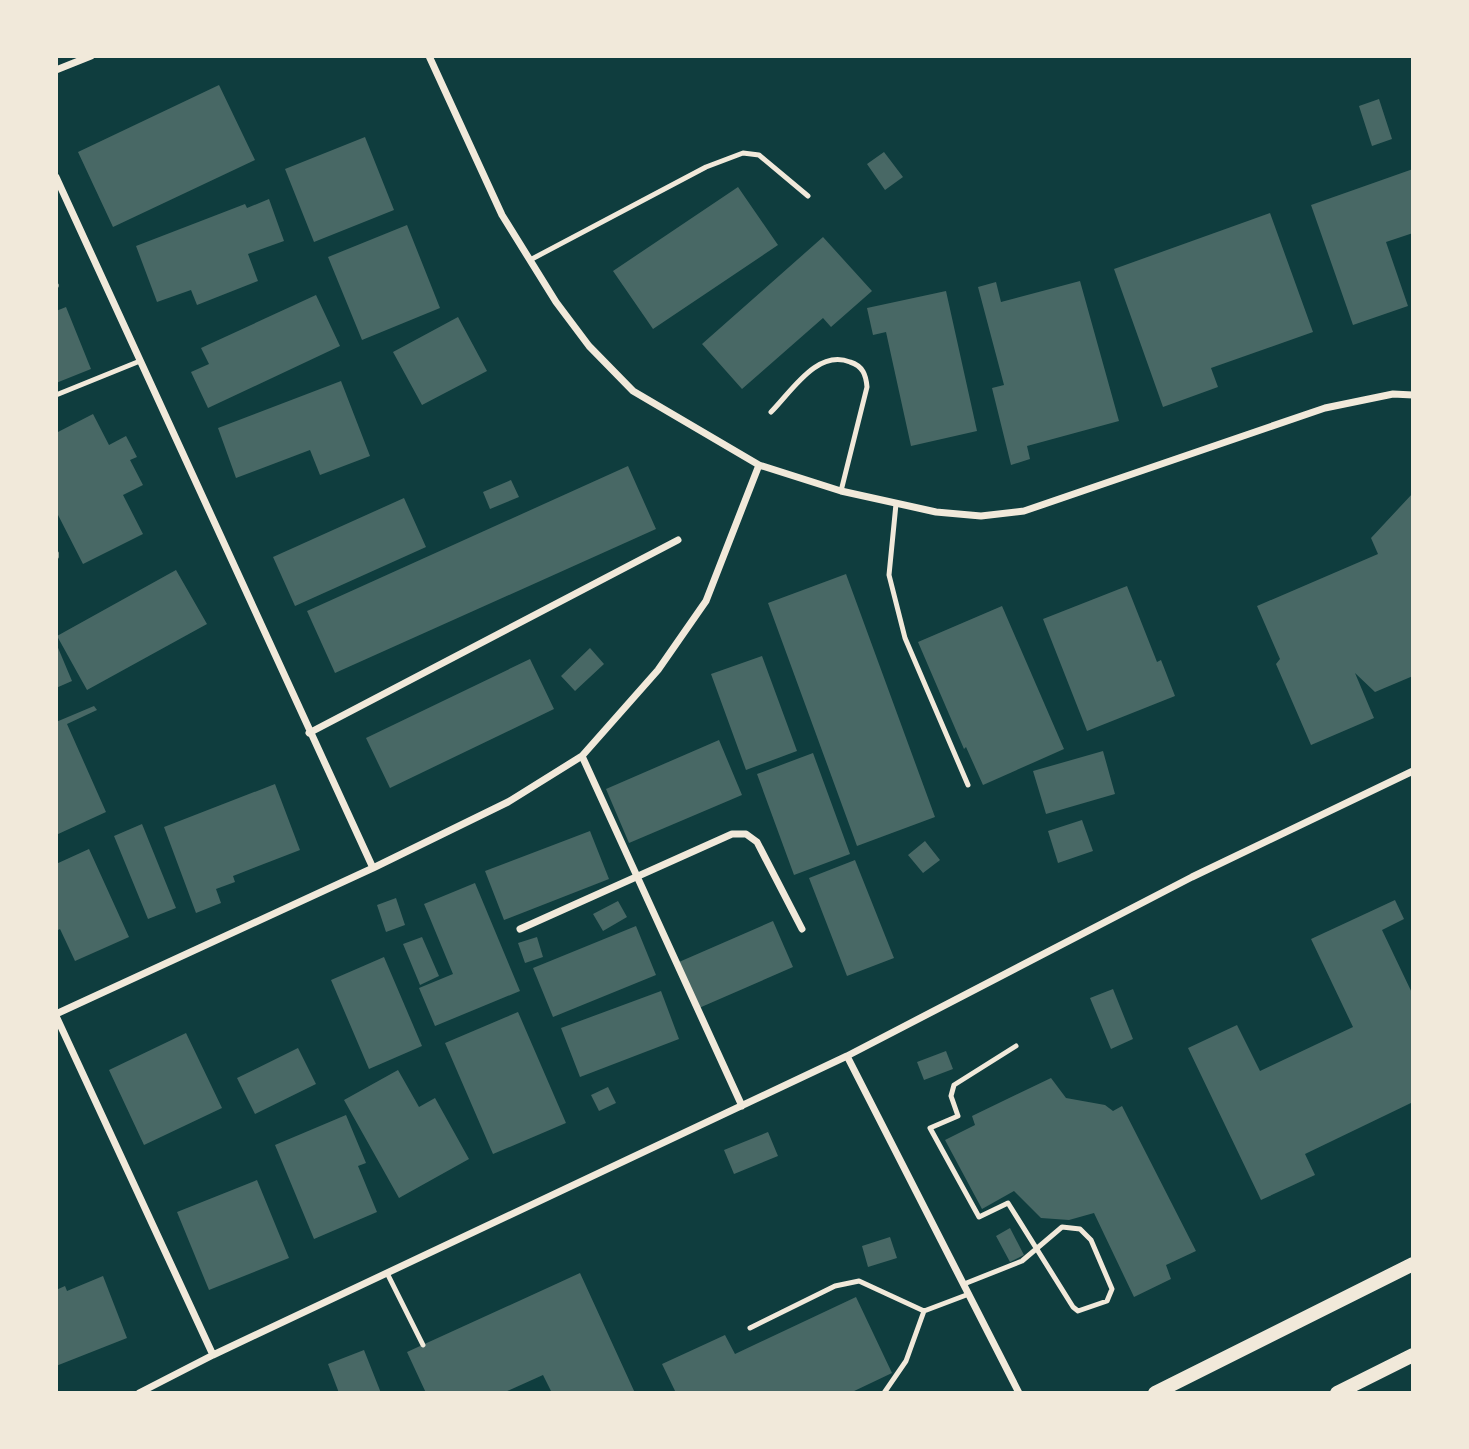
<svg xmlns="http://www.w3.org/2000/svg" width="1469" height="1449" viewBox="0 0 1469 1449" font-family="Lato,sans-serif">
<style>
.building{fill:#486865}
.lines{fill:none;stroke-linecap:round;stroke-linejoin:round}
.service{stroke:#f1e9da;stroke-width:5}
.minor{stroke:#f1e9da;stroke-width:7}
.secondary{stroke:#f1e9da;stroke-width:14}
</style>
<rect width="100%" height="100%" fill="#0f3d3e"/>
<!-- building -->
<path class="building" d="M219,85L255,160L113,227L78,152Z
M1379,99L1392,139L1372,146L1359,106Z
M365,137L394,210L314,242L285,169Z
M884,152L903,177L885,190L867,164Z
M1413,169V233L1386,242L1408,306L1353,325L1311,205Z
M738,187L778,245L653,329L613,271Z
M269,199L284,241L248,254L258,281L197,305L191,290L157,302L136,246L245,204L247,208Z
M1270,213L1313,332L1211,368L1218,387L1163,407L1114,269Z
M407,225L440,308L362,340L328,257Z
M823,237L872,291L831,327L823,318L742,389L702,344Z
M1080,281L1119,421L1027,446L1030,459L1011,465L992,388L1004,385L978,287L996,282L1001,302Z
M946,291L977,431L911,446L886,332L873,335L867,308Z
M316,295L340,346L208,408L191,372L209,364L201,348Z
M66,307L91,369L56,383V311Z
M458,317L487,371L422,405L393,352Z
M341,381L370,456L320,475L310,450L236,478L218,428Z
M93,414L109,445L126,436L137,457L130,460L143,485L123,495L143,534L83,564L56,511V433Z
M628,466L656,529L335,673L307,611Z
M511,480L519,497L490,509L483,492Z
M1413,493V676L1375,692L1355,673L1374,718L1311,745L1276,664L1280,659L1257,606L1378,554L1371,538Z
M404,498L426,547L295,606L273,557Z
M176,570L207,624L87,690L57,636Z
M846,574L935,817L857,846L768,603Z
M1127,586L1157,662L1161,660L1175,696L1087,731L1043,619Z
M1002,606L1064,749L983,785L966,747L964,749L918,642Z
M56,643L72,681L56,688Z
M590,648L604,664L575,691L561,676Z
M762,656L797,751L746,770L711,674Z
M530,659L554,709L390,788L366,738Z
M94,706L97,710L67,724L106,812L56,835V722Z
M719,740L742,795L629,843L606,789Z
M1103,751L1115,794L1046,814L1033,771Z
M813,753L850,854L794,875L757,774Z
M275,784L300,850L233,876L235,882L216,889L221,903L196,913L164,827Z
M1082,820L1093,851L1058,863L1048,831Z
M142,824L176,908L148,919L114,836Z
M590,831L609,879L504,920L485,871Z
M925,841L940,860L923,873L908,855Z
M89,849L129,937L75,961L60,929L56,931V864Z
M855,860L894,958L847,976L809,878Z
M475,883L520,991L435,1026L419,988L453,974L424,904Z
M396,898L405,925L386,932L377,905Z
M1395,900L1404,919L1382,930L1413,995V1102L1305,1154L1315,1175L1261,1200L1188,1048L1237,1025L1260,1071L1353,1027L1311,939Z
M618,901L627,917L603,931L593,914Z
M773,921L793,967L699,1008L679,962Z
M636,926L656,975L553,1017L533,968Z
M422,937L439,976L420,985L403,944Z
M537,937L543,957L525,963L518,943Z
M384,957L422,1046L369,1069L331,980Z
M1113,989L1133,1039L1111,1049L1090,998Z
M661,991L679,1039L580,1077L561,1028Z
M518,1012L566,1123L493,1154L445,1043Z
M186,1033L222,1108L144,1145L109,1070Z
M298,1048L316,1084L255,1114L237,1078Z
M946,1051L953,1069L924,1080L917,1062Z
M398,1070L419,1107L435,1098L469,1159L399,1198L344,1100Z
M1051,1078L1066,1098L1105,1105L1113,1111L1122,1106L1196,1251L1166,1265L1171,1279L1134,1297L1094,1213L1069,1220L1041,1218L1014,1191L982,1209L945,1140L975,1125L972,1116Z
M608,1087L616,1103L599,1111L591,1095Z
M346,1115L366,1163L358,1166L377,1212L314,1239L275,1145Z
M768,1132L778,1156L734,1174L724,1150Z
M257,1180L289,1258L209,1290L177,1212Z
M1010,1228L1024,1255L1010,1262L996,1236Z
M890,1237L897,1258L868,1267L862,1246Z
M580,1273L635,1393H552L543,1375L503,1393H426L407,1352Z
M103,1276L127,1338L56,1366V1290L65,1286L67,1291Z
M856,1297L892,1373L850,1393H676L662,1364L725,1335L735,1354Z
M364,1350L381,1393H339L328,1364Z"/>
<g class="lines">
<!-- service -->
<path class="service" d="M530,260L706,167L743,153L759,155L808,196
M56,286V285
M56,395L140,361
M771,412C792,391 817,349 850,362C863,366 866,375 867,387L841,491
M896,504L889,575L905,638L968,785
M56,553V557
M387,1273L423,1345
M964,1284L1022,1261L1062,1227L1080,1229L1091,1240L1112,1289L1107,1301L1078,1311L1073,1307L1008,1203L979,1217L930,1128L958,1116L951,1096L954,1085L1016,1046
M750,1328L835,1286L859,1281L924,1311
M884,1393L906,1361L924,1311L969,1294"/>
<!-- minor -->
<path class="minor" d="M429,56L502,215L556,302L589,346L633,391L759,465L841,491L936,512L981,516L1024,511L1325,408L1393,394L1413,395
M56,70L91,56
M56,177L373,868
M309,733L678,540
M582,756L742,1106
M520,929L732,834H746L757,842L802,929
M56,1014L373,868L508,802L582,756L658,670L706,601L759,465
M56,1016L213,1355
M847,1056L1019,1393
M139,1393L213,1355L847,1056L1192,877L1413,771"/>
<!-- secondary -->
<path class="secondary" d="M1155,1393L1413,1264
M1337,1393L1413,1355"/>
</g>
<!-- border -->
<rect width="1469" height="1449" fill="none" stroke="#f1e9da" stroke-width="116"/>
</svg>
